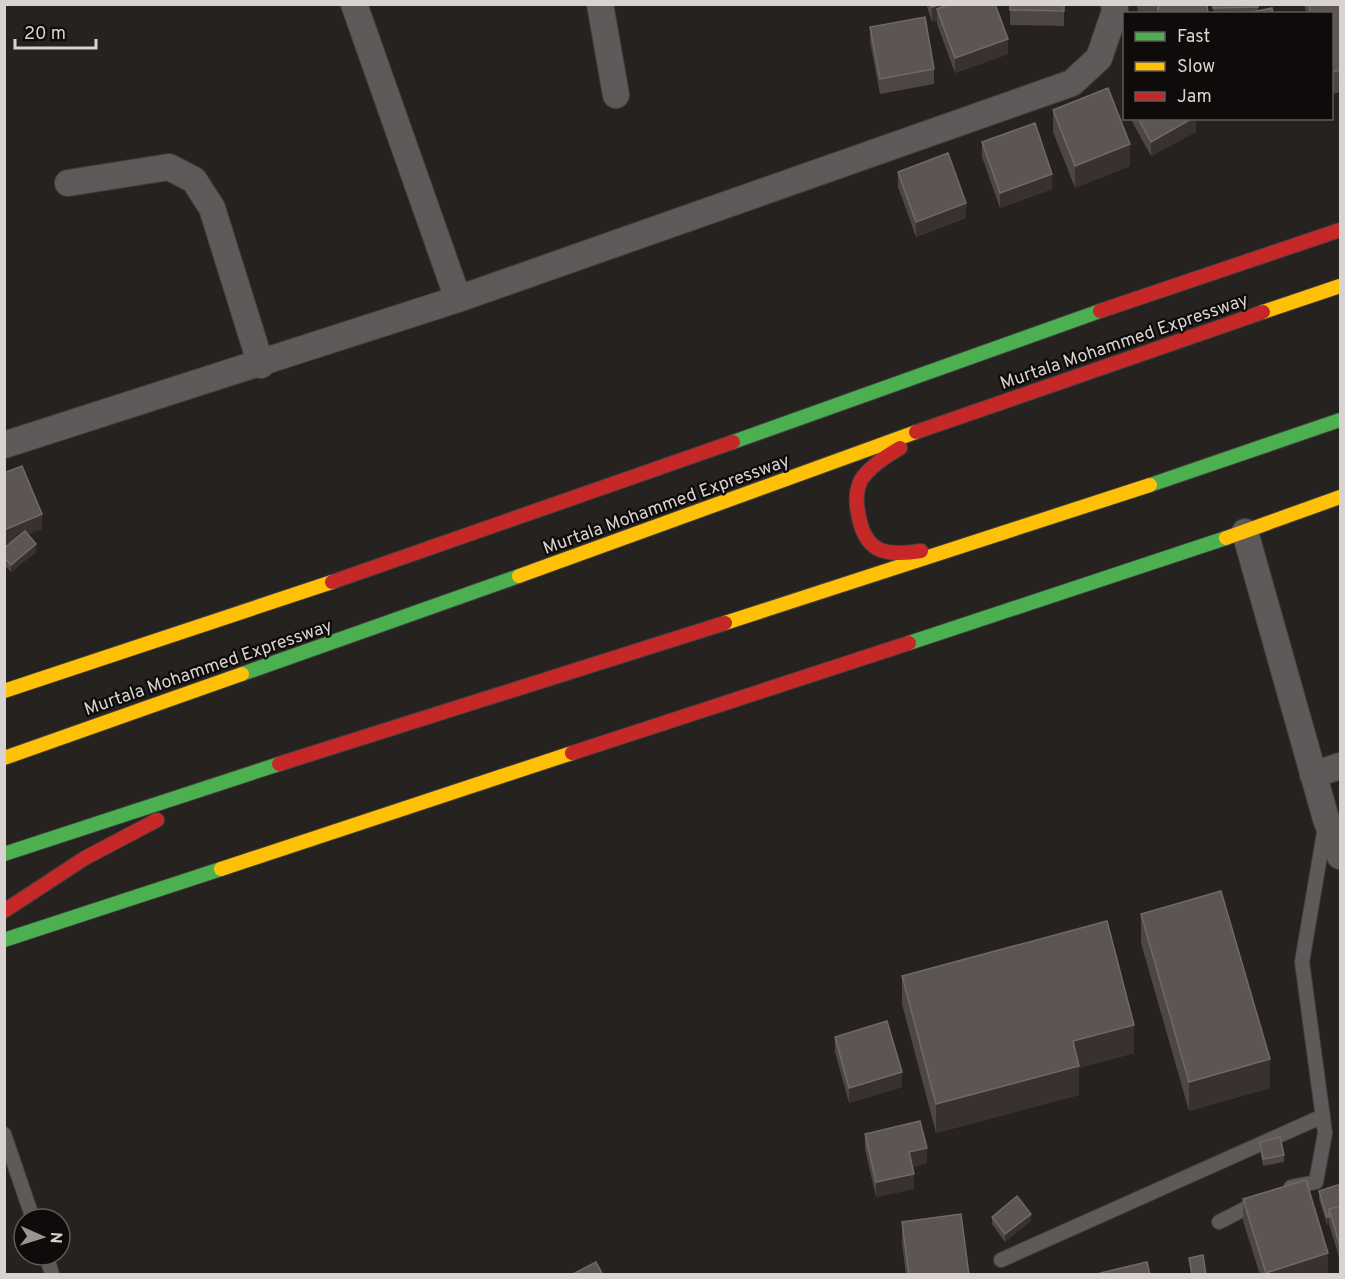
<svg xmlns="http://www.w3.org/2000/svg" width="1345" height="1279" viewBox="0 0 1345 1279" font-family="Overpass,sans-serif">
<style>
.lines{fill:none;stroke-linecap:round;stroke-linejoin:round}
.lane-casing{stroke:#42403e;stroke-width:16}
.street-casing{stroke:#42403e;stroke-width:28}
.fast-casing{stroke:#42403e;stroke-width:16}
.slow-casing{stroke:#42403e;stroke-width:16}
.jam-casing{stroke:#42403e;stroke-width:16}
.lane{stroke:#5d5a59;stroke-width:14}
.street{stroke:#5d5a59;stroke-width:26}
.fast{stroke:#4caf50;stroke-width:14}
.slow{stroke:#ffc107;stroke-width:14}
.jam{stroke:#c62828;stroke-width:14}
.wall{fill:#4e4642}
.shaded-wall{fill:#38312e}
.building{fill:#5d5551;stroke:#706965;stroke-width:1.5}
.labels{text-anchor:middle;stroke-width:4.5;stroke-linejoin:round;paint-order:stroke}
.street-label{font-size:18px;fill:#d8d3d1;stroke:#0e0b0a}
</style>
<rect width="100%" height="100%" fill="#252220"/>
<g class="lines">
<defs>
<path id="lane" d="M4,1134L33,1219
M1291,1187L1316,1182L1325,1133L1302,962L1325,827
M1219,1222L1260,1201
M46,1255L52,1274
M1001,1260L1323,1116"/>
<path id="street" d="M354,4L458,299
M600,4L616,95
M68,183L169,167L194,180L212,208L261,365
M4,445L458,299L1072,83L1099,58L1115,11L1114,4
M1245,532L1326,819L1340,856
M1313,775L1340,766"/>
<path id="fast" d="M733,442L1100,311
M1150,485L1340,420
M909,643L1226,538
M242,674L519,576
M4,854L279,764
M4,940L221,869"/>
<path id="slow" d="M1263,312L1340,286
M1226,538L1340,497
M519,576L916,432
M725,623L1150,485
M4,691L332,582
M4,758L242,674
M221,869L572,753"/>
<path id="jam" d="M1100,311L1340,230
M916,432L1263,312
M900,448C886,456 870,466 861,480C856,490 856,502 858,512C864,552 884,557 921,551
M332,582L733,442
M572,753L909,643
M279,764L725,623
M4,911L85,858L157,820"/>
</defs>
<!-- lane casing -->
<use href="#lane" class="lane-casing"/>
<!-- street casing -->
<use href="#street" class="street-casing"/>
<!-- fast casing -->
<use href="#fast" class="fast-casing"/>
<!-- slow casing -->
<use href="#slow" class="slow-casing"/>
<!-- jam casing -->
<use href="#jam" class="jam-casing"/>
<!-- lane -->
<use href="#lane" class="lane"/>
<!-- street -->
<use href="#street" class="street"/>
<!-- fast -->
<use href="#fast" class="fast"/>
<!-- slow -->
<use href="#slow" class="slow"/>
<!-- jam -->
<use href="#jam" class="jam"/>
</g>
<!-- wall -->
<path class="wall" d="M926,4H995L1008,54L955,73L937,24V20L932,22Z
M1010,4H1064V26L1010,25Z
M1137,4H1207L1208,14H1138Z
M1213,4H1258V11L1273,14H1213Z
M1304,4H1341V92L1332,94V14H1306Z
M870,27L934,69V84L880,94L870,42Z
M1053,110L1130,166L1075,188L1053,132Z
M1130,118H1196V132L1151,156Z
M982,142L1052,189L1000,208L982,157Z
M898,172L966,218L916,237L898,187Z
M42,529L28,535L36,552L11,572L4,565V548L13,541Z
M1141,914L1270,1088L1189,1111L1141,943Z
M902,976L1134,1053L1079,1068V1095L936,1133L902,1004Z
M835,1037L902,1087L849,1103L835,1052Z
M865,1134L927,1163L912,1167L914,1189L876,1197L865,1149Z
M1260,1142L1284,1155V1162L1263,1166L1260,1149Z
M1341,1184V1264L1329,1224L1327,1225L1319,1199V1191Z
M1243,1199L1328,1275H1260L1243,1221Z
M992,1217L1031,1221L1005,1242L992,1224Z
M902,1222L969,1275H906L902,1244Z"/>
<!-- shaded-wall -->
<path class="shaded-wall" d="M941,4H975L937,9V20L932,22V7Z
M1008,39V54L955,73V58Z
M1193,118H1196V132L1151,156V142Z
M1130,144V166L1075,188V166Z
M1052,174V189L1000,208V193Z
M966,203V218L916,237V222Z
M42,514V529L4,545V530Z
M36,544V552L11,572V565Z
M1134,1025V1053L1079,1068V1095L936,1133V1104L1073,1041Z
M1270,1059V1088L1189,1111V1082Z
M902,1072V1087L849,1103V1088Z
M927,1148V1163L909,1167V1152Z
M914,1174V1189L876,1197V1182Z
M1031,1214V1221L1005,1242V1234Z
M1327,1217H1329V1224L1327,1225Z
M1328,1253V1275H1266V1273Z"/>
<!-- building -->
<path class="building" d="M931,4H941L932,7Z
M950,4H995L1008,39L955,58L937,9Z
M1010,4H1064V11L1010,10Z
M1158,4H1207L1208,14H1158Z
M1213,4H1258V7L1213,8Z
M1309,4H1341V70L1332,72V14H1310Z
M1272,8L1273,14H1242Z
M925,17L934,69L880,79L870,27Z
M1108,88L1130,144L1075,166L1053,110Z
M1138,118H1193L1151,142Z
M1035,123L1052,174L1000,193L982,142Z
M948,153L966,203L916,222L898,172Z
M22,466L42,514L4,530V473Z
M25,531L36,544L11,565L4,557V548Z
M1221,891L1270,1059L1189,1082L1141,914Z
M1107,921L1134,1025L1073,1041L1079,1066L936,1104L902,976Z
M887,1021L902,1072L849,1088L835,1037Z
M920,1121L927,1148L909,1152L914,1174L876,1182L865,1134Z
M1280,1137L1284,1155L1263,1159L1260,1142Z
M1306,1180L1328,1253L1266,1273L1243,1199Z
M1341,1184V1206L1329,1209V1217H1327L1319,1191Z
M1017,1196L1031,1214L1005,1234L992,1217Z
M1341,1206V1249L1329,1209Z
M961,1214L969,1275H909L902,1222Z
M1203,1255L1206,1275H1192L1189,1258Z
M596,1262L603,1275H571Z
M1147,1262L1150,1275H1092Z"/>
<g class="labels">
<!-- street labels -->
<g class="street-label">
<text transform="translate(1124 341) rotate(-19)" y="6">Murtala Mohammed Expressway</text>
<text transform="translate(666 504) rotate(-20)" y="6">Murtala Mohammed Expressway</text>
<text transform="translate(208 667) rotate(-19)" y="6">Murtala Mohammed Expressway</text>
</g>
</g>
<!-- border -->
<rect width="1345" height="1279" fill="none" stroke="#d8d3d1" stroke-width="12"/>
<!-- legend -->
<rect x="1123" y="12" width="210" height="108" fill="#0e0b0a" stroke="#5f5b5a" stroke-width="1.5"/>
<rect x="1135" y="32" width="30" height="9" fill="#4caf50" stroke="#5f5b5a" stroke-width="1.5"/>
<text x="1177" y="42" font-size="18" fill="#d8d3d1">Fast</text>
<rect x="1135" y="62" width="30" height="9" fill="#ffc107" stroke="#5f5b5a" stroke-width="1.5"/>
<text x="1177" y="72" font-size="18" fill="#d8d3d1">Slow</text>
<rect x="1135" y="92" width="30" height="9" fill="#c62828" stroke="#5f5b5a" stroke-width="1.5"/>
<text x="1177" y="102" font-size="18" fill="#d8d3d1">Jam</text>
<!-- north arrow -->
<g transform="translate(42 1237) rotate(93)"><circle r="28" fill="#0e0b0a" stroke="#5f5b5a" stroke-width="1.5"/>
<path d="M0-4.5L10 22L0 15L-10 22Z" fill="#999593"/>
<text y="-9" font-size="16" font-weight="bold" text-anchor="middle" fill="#d8d3d1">N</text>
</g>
<!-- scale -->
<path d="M15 39v9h81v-9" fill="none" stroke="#d8d3d1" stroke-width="3"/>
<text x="24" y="39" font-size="18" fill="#d8d3d1" stroke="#0e0b0a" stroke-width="4.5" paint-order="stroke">20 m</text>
</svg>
